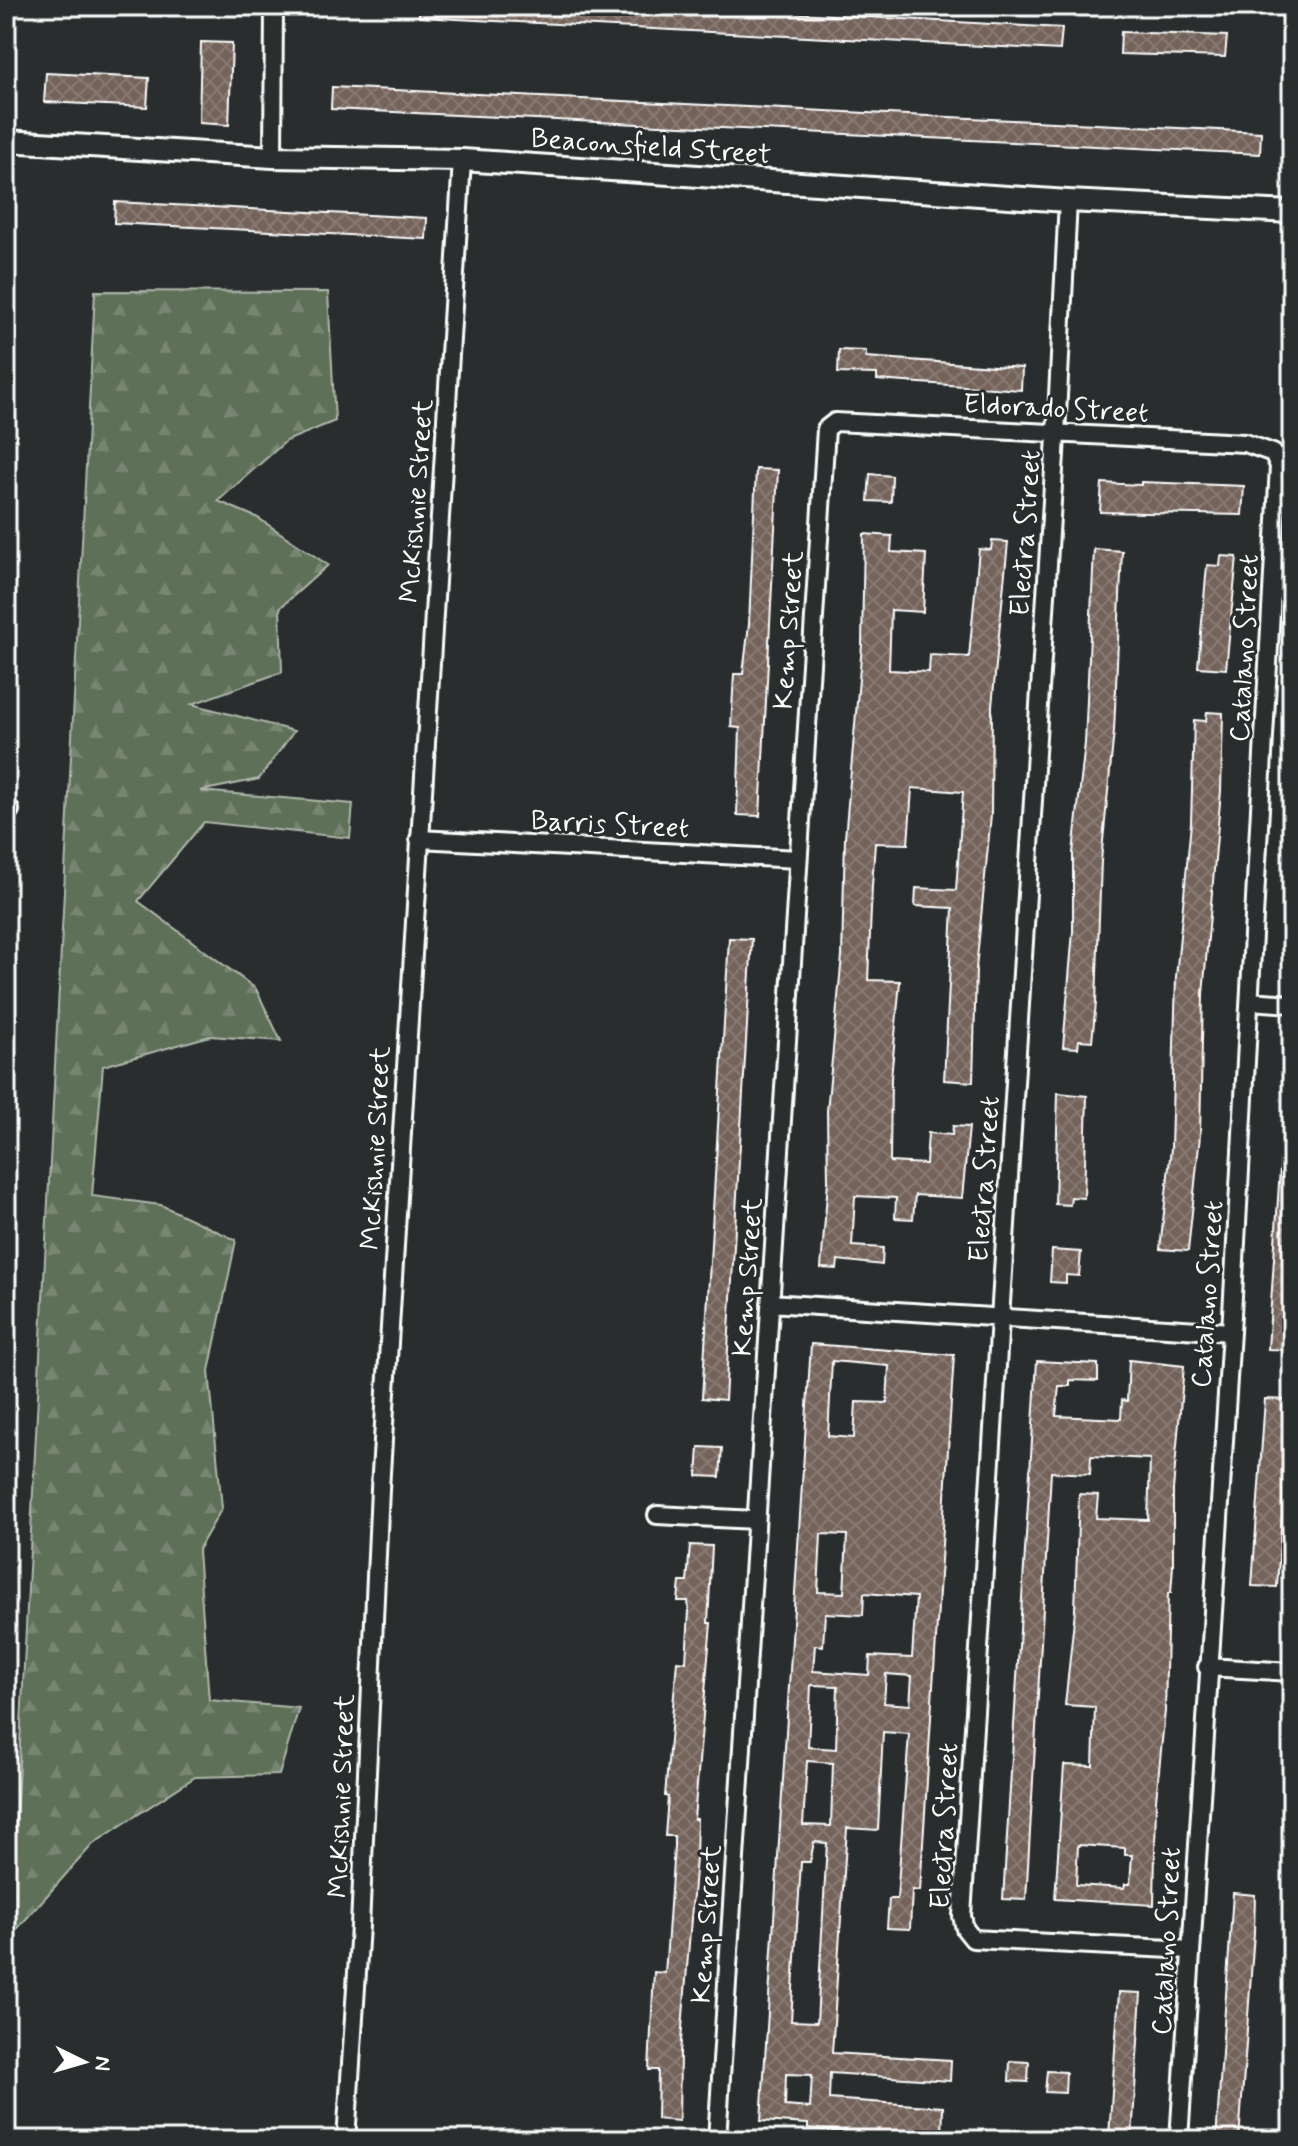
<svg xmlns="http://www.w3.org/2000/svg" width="1298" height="2146" viewBox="0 0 1298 2146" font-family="Mynerve,sans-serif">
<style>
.forest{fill:url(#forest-firs);stroke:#afb8ac;stroke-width:2}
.building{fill:url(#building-cross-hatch);stroke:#fff;stroke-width:2;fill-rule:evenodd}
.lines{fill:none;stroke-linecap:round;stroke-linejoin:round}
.minor-casing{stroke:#fff;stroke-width:22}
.tertiary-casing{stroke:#fff;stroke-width:26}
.minor{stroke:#2a2d2e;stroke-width:16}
.tertiary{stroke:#2a2d2e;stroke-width:20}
.labels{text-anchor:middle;stroke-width:6;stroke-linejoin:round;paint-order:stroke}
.street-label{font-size:28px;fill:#fff;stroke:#2a2d2e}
</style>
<defs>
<pattern id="forest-firs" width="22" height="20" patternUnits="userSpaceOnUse" patternTransform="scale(2)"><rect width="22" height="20" fill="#5f7059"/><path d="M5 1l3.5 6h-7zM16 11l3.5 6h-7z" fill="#778572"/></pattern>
<pattern id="building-cross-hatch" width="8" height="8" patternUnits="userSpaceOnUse" patternTransform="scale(2)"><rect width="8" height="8" fill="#73635a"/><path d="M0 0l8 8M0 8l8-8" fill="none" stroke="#887a73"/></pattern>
</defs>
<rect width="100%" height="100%" fill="#2a2d2e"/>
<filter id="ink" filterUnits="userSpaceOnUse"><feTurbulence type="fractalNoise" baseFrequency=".0125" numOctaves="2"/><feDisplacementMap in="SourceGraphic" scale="16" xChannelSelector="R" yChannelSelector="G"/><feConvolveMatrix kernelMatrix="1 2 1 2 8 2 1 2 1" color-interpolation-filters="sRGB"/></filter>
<g filter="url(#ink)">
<!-- forest -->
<path class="forest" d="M95,291L328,292L335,421L286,441L218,501L258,518L328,565L280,608L282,672L192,704L294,731L259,779L200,791L353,804L350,838L204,822L138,901L256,989L281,1041L210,1036L103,1066L92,1196L161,1205L236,1240L209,1371L222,1508L198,1550L209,1700L299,1708L279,1775L195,1777L93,1844L10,1937Z"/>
<!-- building -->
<path class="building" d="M419,6L727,9L1062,28L1060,50L419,17Z
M1121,32L1227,36L1225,57L1120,54Z
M201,42L232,43L229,125L199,123Z
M46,73L149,78L147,107L44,102Z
M332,87L1261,132L1260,154L331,109Z
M115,202L427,218L426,239L114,223Z
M839,350L866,351V357L1022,368L1021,390L877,380V374L838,373Z
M756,469L778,470L760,816L737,815L740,728L731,727L734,674H743L749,624Z
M870,474L892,476L891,502L868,501Z
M1141,482L1244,486L1242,515L1100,512L1102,483L1141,485Z
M864,534L892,536L891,552L926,554L923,612L891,610L889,670L929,672L930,655L969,657L979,549L991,550L992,541L1008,542L992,706L991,815L976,969L973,1082L944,1080L953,908L915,906L916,888L956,890L963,792L912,788L908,844L875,843L872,886L868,980L900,981L891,1079L890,1162L926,1164L928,1133L952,1135L953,1126L969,1127L962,1198L915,1195L913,1219L895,1218L896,1198L855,1196L852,1246L883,1248L882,1265L838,1260L837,1269L821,1268L828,1181L827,1111L842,956L845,838L862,645Z
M1094,549L1122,551L1114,731L1101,861L1096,1003L1092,1041L1079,1040L1078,1048L1063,1047L1073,931V853L1085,743Z
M1221,556L1237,557L1226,669L1198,667L1207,565L1220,566Z
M1207,712L1223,713L1221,791L1203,994L1200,1135L1188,1251L1160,1249L1171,1148L1176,977L1191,823L1194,720L1206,721Z
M729,938L752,939L725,1400L702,1398Z
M1058,1093L1087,1096L1084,1198L1071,1197L1070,1205L1055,1204Z
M1281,1153H1292V1350L1268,1349Z
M1052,1250L1081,1252L1079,1276L1066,1275V1283L1050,1282Z
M811,1344L954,1355L920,1891L912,1890L910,1929L887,1928L889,1899H897L909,1734L883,1732L878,1830L847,1828L832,2053L951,2060L950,2081L830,2073L829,2099L943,2107L942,2137L835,2131L808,2128V2124L761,2121ZM832,1361L889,1366L887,1403L856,1402L854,1438L828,1436ZM821,1534L847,1535L844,1593L818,1592ZM864,1593L916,1597L912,1658L870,1656L869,1675L813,1671L815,1645L823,1646L825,1613L863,1615ZM886,1674L912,1676L910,1705L884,1703ZM811,1685L838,1686L836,1749L808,1747ZM807,1761L833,1763L831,1826L803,1825ZM814,1842L827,1843L817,2022L791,2021L801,1862H810ZM786,2074L812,2075L810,2108L785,2106Z
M1129,1360L1184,1366L1173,1490V1565L1171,1593H1168L1165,1711L1156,1800L1154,1905L1055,1899L1064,1765L1093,1766L1095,1707L1065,1705L1075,1610L1079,1494L1098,1495L1096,1518L1148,1520L1150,1459L1091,1456L1090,1474L1051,1472L1026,1900L1003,1899L1037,1361L1098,1364V1381L1070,1380V1386H1059L1056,1416L1121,1419L1122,1400L1127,1401ZM1078,1845L1125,1848V1855H1132L1130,1884H1125L1124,1888L1076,1885Z
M1265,1399L1290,1400L1277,1587L1252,1586Z
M699,1447L722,1448L720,1477L697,1476Z
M690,1545L712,1546L708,1623H711L694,1819H697L696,1858L680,2053L679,2121L657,2119L658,2070H649L654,1972L665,1973L668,1934L674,1846V1836H665L668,1797L665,1796L677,1661L686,1662L689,1611L688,1601H678L680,1582H687Z
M1233,1893L1255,1895L1254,1933L1239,2140H1216Z
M1119,1992L1141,1993L1132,2138L1109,2136Z
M1010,2061L1029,2062L1028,2082L1009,2081Z
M1047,2071L1066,2072L1065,2093L1045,2092Z"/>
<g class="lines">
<defs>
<path id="minor" d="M273,157L274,6
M1068,201L1055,454L962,1916L965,1929L973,1939L1191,1950
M6,810H10
M419,839L798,859
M1250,1001L1292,1004
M770,1303L1231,1332
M657,1515L756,1520
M1207,1667L1292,1672
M346,2140L360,1926L380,1489L462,160
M717,2140L826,429L835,422L1245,443L1273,453L1279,466L1231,1332L1179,2140"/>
<path id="tertiary" d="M6,141L273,157L462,160L1068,201L1292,212"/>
</defs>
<!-- minor casing -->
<use href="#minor" class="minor-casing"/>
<!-- tertiary casing -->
<use href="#tertiary" class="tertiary-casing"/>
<!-- minor -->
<use href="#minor" class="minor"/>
<!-- tertiary -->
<use href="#tertiary" class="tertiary"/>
</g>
</g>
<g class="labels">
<!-- street labels -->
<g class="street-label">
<text transform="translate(651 145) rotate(4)" y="10">Beaconsfield Street</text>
<text transform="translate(1056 407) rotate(3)" y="10">Eldorado Street</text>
<text transform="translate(415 501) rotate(-86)" y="10">McKishnie Street</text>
<text transform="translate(1024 533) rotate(-86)" y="10">Electra Street</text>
<text transform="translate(787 630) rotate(-86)" y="10">Kemp Street</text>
<text transform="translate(1243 648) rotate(-87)" y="10">Catalano Street</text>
<text transform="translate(610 823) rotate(3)" y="10">Barris Street</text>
<text transform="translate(374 1148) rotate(-87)" y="10">McKishnie Street</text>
<text transform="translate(983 1179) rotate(-86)" y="10">Electra Street</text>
<text transform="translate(746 1277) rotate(-86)" y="10">Kemp Street</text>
<text transform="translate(1206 1294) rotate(-86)" y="10">Catalano Street</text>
<text transform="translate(340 1796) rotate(-88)" y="10">McKishnie Street</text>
<text transform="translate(943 1826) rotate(-87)" y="10">Electra Street</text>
<text transform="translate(705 1924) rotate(-86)" y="10">Kemp Street</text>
<text transform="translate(1165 1941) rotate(-87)" y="10">Catalano Street</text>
</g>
</g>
<!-- margin -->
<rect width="1298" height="2146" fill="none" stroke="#2a2d2e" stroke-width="32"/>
<rect x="16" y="16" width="1266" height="2114" fill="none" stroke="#fff" stroke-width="3" filter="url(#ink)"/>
<!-- north arrow -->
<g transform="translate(84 2062) rotate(95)" stroke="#2a2d2e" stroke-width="6" paint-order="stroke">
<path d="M0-6L14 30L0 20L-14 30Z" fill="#ffffff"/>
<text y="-12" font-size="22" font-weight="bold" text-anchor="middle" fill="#ffffff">N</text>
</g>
</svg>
